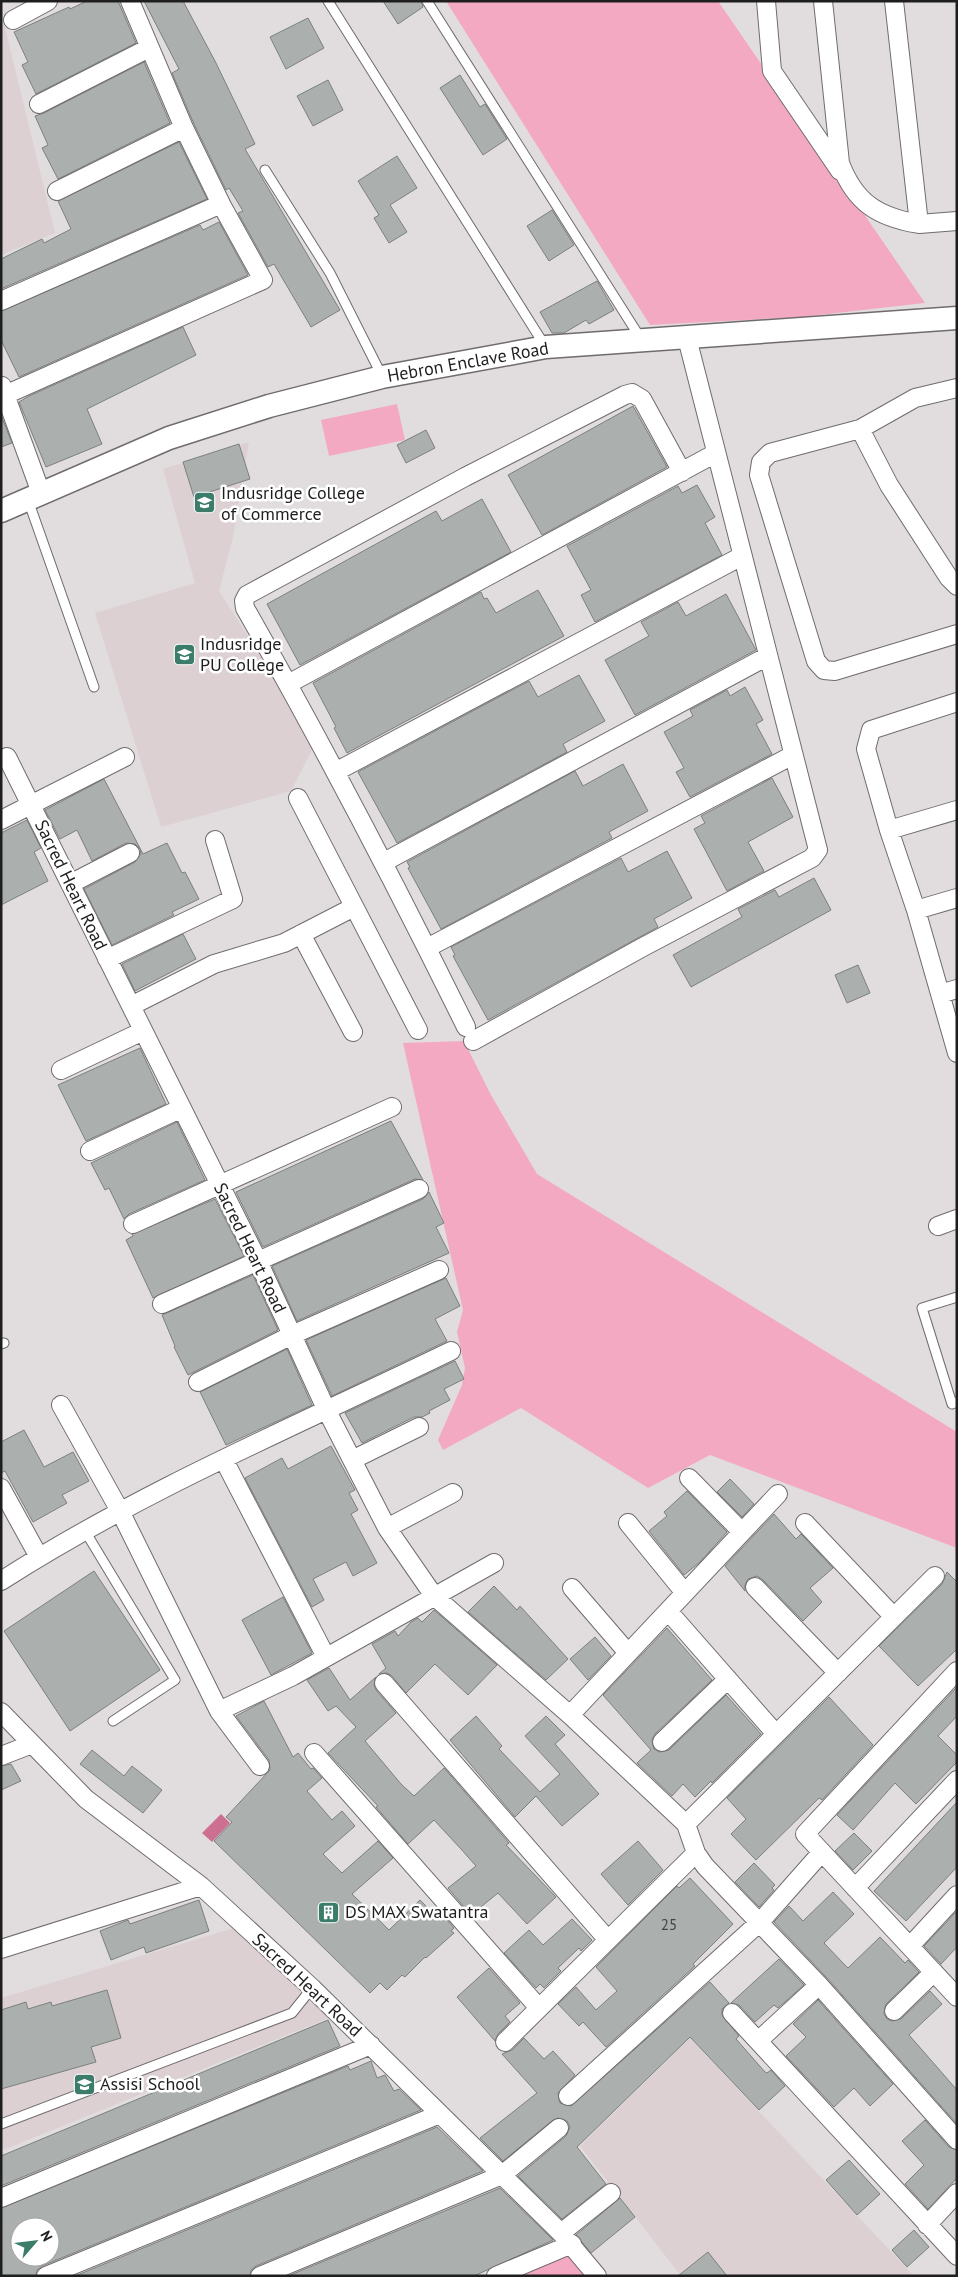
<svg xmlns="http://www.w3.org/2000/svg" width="958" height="2277" viewBox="0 0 958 2277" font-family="'PT Sans',sans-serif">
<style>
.built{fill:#ddd0d3}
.green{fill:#f4a9c2}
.water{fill:#cd6f91}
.building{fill:#abb0ae;stroke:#7b807e;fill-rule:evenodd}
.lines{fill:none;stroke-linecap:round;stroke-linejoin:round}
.service-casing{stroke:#706b6d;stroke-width:11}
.minor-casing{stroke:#706b6d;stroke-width:20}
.tertiary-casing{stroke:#706b6d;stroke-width:25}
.service{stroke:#fff;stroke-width:9}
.minor{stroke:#fff;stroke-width:18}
.tertiary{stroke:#fff;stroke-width:22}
.labels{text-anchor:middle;stroke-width:5;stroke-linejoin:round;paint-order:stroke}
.number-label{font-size:15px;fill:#424242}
.street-label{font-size:18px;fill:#1f1e1e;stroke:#fff}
.poi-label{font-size:18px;fill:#1f1e1e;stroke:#fff;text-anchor:start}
</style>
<rect width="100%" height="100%" fill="#e1ddde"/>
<!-- built -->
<path class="built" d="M1,11L55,233L1,255Z
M249,442L233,537L219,591L287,696L314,746L291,791L161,827L95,613L195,583L163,469Z
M234,1928L334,2016L1,2151V1998Z
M690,2038L914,2276H681L580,2146Z"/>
<!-- green -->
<path class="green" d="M446,1H718L925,303L801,317L650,325Z
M397,404L405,440L329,456L321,420Z
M464,1041L491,1095L537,1174L957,1432V1548L710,1455L648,1488L521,1408L443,1450L438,1440L462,1385L465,1368L457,1332L463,1310L403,1043Z
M571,2253L588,2276H517Z"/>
<!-- water -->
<path class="water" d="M221,1814L230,1823L212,1842L202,1833Z"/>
<!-- building -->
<path class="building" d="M87,1H118L136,43L36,94L22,65L28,62L14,32L69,7L70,9Z
M144,1H183L216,63L255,144L245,149L340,310L311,327L274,264L268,267L238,213L243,211L229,188L226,190L194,124L172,73L179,69Z
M383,1H421L423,7L398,24Z
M308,18L324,48L286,69L270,37Z
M144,62L170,123L58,179L42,148L48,145L35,116L44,113Z
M460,75L480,107L485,104L507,139L483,155L440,88Z
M328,80L343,110L313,126L297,96Z
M179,142L207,199L1,289V259L42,239L44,243L71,229L58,201Z
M397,156L417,188L390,205L407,232L389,243L374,218L379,215L358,181Z
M552,210L574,245L549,261L527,226Z
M219,222L248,275L19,377L1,340V311L200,225L203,230Z
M597,281L614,310L589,324L586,320L564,333H552L540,312Z
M183,327L196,355L87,409L102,444L46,467L19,402L29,396Z
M633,406L667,467L542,535L508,475Z
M1,415L12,443L1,447Z
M426,430L435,448L406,463L397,445Z
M239,444L250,479L194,497L183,462Z
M697,485L715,517L705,523L722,555L595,622L581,595L591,590L567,546L678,486L682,493Z
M482,499L511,552L300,665L267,604L436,511L442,521Z
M538,590L564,636L347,753L334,728L336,727L313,683L481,592L484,599L487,598L496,613Z
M726,594L756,650L635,715L605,660L649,636L641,622L678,602L686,616Z
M579,675L605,721L563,744L567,752L397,843L358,772L529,681L538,697Z
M745,687L763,720L756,724L772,754L690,797L676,772L684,768L664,732L693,716L690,710L727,690L730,696Z
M623,764L648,811L609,832L612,838L441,929L408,868L410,867L407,862L575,771L583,786Z
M772,778L793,817L748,842L764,871L727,891L694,829L705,823L701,816Z
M104,779L143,854L167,843L182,873L185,872L199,899L172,912L174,915L112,945L84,889L135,862L141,854L140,849L135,844L126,843L92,861L77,830L60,839L45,810Z
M27,820L41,848L34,852L48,881L1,905V833Z
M667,851L692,898L654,919L658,927L488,1020L453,956L455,955L451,947L621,858L628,872Z
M814,878L831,910L691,987L673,955L742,917L738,909L775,890L779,897Z
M183,934L196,959L135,991L122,964Z
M858,965L870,993L847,1003L835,975Z
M140,1048L166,1104L86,1141L58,1085Z
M391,1121L423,1180L415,1179L263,1247L236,1192Z
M177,1122L205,1180L129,1214L124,1219L109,1188L105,1190L91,1163Z
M429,1192L444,1223L436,1227L449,1253L297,1321L272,1266L423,1199Z
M215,1199L244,1256L153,1298L126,1240L133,1236L132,1234Z
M253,1275L278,1330L188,1375L174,1347L175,1346L162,1315Z
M446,1278L460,1306L435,1319L447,1341L332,1396L306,1340Z
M287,1349L312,1405L226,1445L200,1392Z
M455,1361L464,1379L444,1389L450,1400L429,1411L430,1413L422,1417H414L362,1443L345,1413Z
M24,1430L44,1467L73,1452L89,1481L62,1495L67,1503L33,1522L5,1471L1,1473V1442Z
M331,1446L355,1490L349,1493L358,1510L351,1514L377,1563L353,1576L346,1562L313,1579L324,1600L312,1607L245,1478L282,1458L288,1469Z
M730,1479L754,1504L742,1517L717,1492Z
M687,1491L727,1532L700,1562L684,1575L649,1531L667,1516L664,1512Z
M774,1514L796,1539L801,1534L833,1568L810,1588L822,1602L803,1621L762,1579L757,1576L748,1579L745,1585V1591L725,1566Z
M94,1571L160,1670L70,1731L4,1631Z
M947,1572L957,1582V1649L918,1686L879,1646L942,1584Z
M494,1586L517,1610L520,1606L568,1659L546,1680L468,1612Z
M283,1597L312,1653L271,1675L242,1620Z
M434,1610L497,1665L468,1695L435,1664L406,1693L392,1676L387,1673L379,1674L386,1668L372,1644L395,1631L398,1636L411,1622L418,1618L422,1622Z
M667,1628L712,1680L655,1734L652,1740L654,1749L660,1752L669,1750L726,1695L761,1734L712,1783L711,1781L695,1797L683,1784L672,1796L637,1763L651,1750L603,1695Z
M595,1637L611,1656L588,1680L570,1659Z
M329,1668L350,1700L376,1677L374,1685L376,1690L396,1713L365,1741L401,1784L414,1796L444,1768L509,1843L506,1845L556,1897L527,1924L498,1893L471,1915L448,1888L476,1866L461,1849L434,1820L408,1844L376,1807L378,1806L328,1753L356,1727L336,1706L328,1711L307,1680Z
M957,1687V1716L938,1736L957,1755V1762L916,1804L895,1783L853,1830L837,1815Z
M829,1697L873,1745L822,1800L819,1798L756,1860L731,1834L746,1819L727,1798Z
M264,1701L293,1757L298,1753L311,1769L313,1768L322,1778L307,1791L332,1820L342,1811L355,1826L323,1854L342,1873L378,1841L393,1858L352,1894L389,1930L420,1900L437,1917L441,1913L454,1928L451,1931L454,1933L426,1958L425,1957L405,1977L402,1975L387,1990L380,1983L370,1993L214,1841L232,1822L226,1817L270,1770L269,1760L236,1716Z
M476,1716L502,1746L499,1749L540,1792L560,1774L525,1736L546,1716L565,1735L555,1744L599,1794L562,1826L536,1796L515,1817L450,1740Z
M92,1750L124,1776L132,1766L162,1790L143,1813L80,1764Z
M11,1764L21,1781L1,1790V1766Z
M957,1802V1867L906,1921L874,1891Z
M854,1833L872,1851L853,1870L835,1851Z
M638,1841L663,1870L628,1905L601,1874Z
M754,1863L775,1885L772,1888L774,1890L759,1907L735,1882Z
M690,1878L733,1924L693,1964L695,1966L606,2047L583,2022L579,2026L558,2004L576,1987L596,2010L617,1991L596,1967L677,1886L679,1888Z
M833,1892L854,1914L824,1943L843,1963L848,1968L880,1937L905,1963L908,1960L919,1972L886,2004L884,2013L887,2019L892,2021L901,2019L930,1991L942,2004L909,2035L957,2090V2124L827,1978L774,1922L789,1906L803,1921Z
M199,1900L209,1931L146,1953L144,1947L111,1960L100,1931L128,1920L130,1924Z
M957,1911V1947L941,1964L924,1946Z
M572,1919L592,1940L581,1951L579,1948L558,1968L561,1971L544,1988L540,1984L536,1988L504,1953L529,1930L543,1945Z
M779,1959L804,1985L778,2008L774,2005L755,2022L739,2005L731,2003Z
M489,1968L520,2003L505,2016L510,2022L498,2034L495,2041L457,1997Z
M710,1982L729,2003L722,2009V2015L739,2036L736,2039L765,2072L767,2073L771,2070L785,2086L759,2110L690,2037L577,2147L606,2184L562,2219L518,2176L566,2136L570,2127L567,2121L558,2118L553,2120L503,2161L480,2138L537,2093L502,2054L512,2050L524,2038L544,2059L553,2051L575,2075L558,2093L560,2103L571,2106Z
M107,1990L121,2038L91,2047L96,2062L1,2089V2010L26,2002L28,2009L51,2002L52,2006Z
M818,2000L893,2084L870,2106L854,2088L834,2107L786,2056L806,2037L793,2024Z
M328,2020L340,2046L1,2186V2156Z
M371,2061L377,2078L385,2075L394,2091L399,2089L421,2110L42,2266L37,2270L36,2276H1V2208L348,2066L350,2070ZM20,2227H50V2257H20Z
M925,2120L949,2147L957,2150V2178L928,2209L905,2184L924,2165L902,2141Z
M437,2127L483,2171L256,2266L251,2270L250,2276H75Z
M849,2160L880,2194L857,2215L826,2180Z
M500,2188L553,2240L474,2276H288Z
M620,2198L635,2217L591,2253L576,2235Z
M914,2230L929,2247L907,2267L892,2250Z
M708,2252L727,2276H678Z"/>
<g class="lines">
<defs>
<path id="service" d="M328,1L545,346
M427,1L641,339
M265,170L330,273L382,376
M28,500L94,687
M957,1297L922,1308L952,1404L957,1402
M1,1344L4,1343
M85,1531L175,1680L113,1721
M1,2124L292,2013L312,1988"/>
<path id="minor" d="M766,1L772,71L840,171
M823,1L840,163C855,203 878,217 919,224
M894,1L919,224L957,221
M13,20L48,1
M39,104L149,48
M57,191L184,128
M1,301L221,204L184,128L130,1
M2,386L41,493
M957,388L915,398L860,429L770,453L761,462L759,475L816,661L824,670L835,671L957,634
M5,395L263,280L221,204
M860,429L889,485L949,578L957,586
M288,684L716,453
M957,702L871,730L866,749L889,830L916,910L957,1053
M7,757L258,1261L327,1411L387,1528L434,1596L570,1715L686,1824L696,1853L705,1866L819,1985L957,2140
M337,771L742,556
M298,798L418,1030
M1,820L125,757
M889,830L957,810
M384,862L768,656
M70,884L130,853
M916,910L957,898
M301,934L353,1032
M427,948L793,755
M107,959L233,899L215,840
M940,994L957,989
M131,1006L214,964L284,943L354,907
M466,1027C396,885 323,745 245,608L244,601L247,595L465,477L625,395L632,393L642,399L682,472
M473,1041L643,947L812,858L818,850L687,338
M61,1070L143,1031
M90,1151L182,1108
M133,1224L392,1107
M938,1226L957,1219
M162,1304L419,1189
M198,1382L292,1335L439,1270
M61,1405L120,1511L219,1711L260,1766
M224,1460L326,1657
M352,1460L419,1427
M689,1478L742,1532
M1,1488L39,1557
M628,1523L685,1593
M805,1523L894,1617
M387,1528L453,1493
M1,1581C143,1490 300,1424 451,1351
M755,1587L838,1673
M572,1588L628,1653
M668,1611L776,1734
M957,1671L805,1834L957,1997
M384,1683L608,1940
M219,1711L293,1676L494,1563
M1,1712L86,1799L201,1886L312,1988L561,2233L597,2276
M570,1715L778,1494
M662,1742L728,1679
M314,1753L539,2008
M1,1756L32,1744
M686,1824L935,1576
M855,1888L957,1780
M911,1945L957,1895
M1,1949L201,1886
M894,2011L934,1972
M732,2013L957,2256
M758,2041L819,1985
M505,2042L696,1853
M568,2096L760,1922L822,1852
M1,2198L371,2045
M927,2225L957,2193
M561,2233L611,2193
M46,2276L440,2114
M260,2276L502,2175L559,2128
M496,2276L572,2244"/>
<path id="tertiary" d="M1,511L169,438L269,406L382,377L546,347L957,318"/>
</defs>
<!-- service casing -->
<use href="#service" class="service-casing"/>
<!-- minor casing -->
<use href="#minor" class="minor-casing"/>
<!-- tertiary casing -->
<use href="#tertiary" class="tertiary-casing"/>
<!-- service -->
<use href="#service" class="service"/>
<!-- minor -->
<use href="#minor" class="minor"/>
<!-- tertiary -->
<use href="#tertiary" class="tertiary"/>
</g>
<!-- icons -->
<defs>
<symbol id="school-square" viewBox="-11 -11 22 22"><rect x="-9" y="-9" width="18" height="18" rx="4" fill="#3c7c6a" stroke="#fff"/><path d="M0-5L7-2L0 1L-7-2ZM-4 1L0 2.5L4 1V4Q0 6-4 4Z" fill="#fff"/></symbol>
<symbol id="university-square" viewBox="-11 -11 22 22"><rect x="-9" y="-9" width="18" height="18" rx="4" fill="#3c7c6a" stroke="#fff"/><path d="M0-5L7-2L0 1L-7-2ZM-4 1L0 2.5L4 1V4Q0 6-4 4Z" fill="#fff"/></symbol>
<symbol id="building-square" viewBox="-11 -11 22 22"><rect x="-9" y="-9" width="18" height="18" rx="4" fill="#3c7c6a" stroke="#fff"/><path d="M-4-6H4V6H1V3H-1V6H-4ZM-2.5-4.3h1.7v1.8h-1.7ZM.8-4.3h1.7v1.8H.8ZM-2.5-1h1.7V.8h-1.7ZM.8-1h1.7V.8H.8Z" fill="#fff"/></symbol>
</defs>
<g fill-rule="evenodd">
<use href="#school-square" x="192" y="490" width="25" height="25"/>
<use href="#university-square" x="172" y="642" width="25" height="25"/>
<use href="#building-square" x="316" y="1900" width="25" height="25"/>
<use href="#school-square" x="72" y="2072" width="25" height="25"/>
</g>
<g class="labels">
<!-- number labels -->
<g class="number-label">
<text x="669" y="1930">25</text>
</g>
<!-- street labels -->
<g class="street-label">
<text transform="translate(468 362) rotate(-10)" y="6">Hebron Enclave Road</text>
<text transform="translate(71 885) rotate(64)" y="6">Sacred Heart Road</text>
<text transform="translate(250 1248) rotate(64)" y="6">Sacred Heart Road</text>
<text transform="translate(307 1985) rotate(43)" y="6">Sacred Heart Road</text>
</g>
<!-- poi labels -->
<g class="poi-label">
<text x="221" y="499">Indusridge College<tspan x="221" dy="21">of Commerce</tspan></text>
<text x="200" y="650">Indusridge<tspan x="200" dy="21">PU College</tspan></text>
<text x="345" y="1918">DS MAX Swatantra</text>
<text x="100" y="2090">Assisi School</text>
</g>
</g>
<!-- border -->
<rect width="958" height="2277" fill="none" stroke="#1f1e1e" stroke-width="5"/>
<!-- north arrow -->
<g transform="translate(35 2242) rotate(62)"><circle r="24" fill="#ffffff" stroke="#a5a5a5"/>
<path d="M0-4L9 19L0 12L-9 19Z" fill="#3c7c6a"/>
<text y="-8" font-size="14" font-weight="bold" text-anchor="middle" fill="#1f1e1e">N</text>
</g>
</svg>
